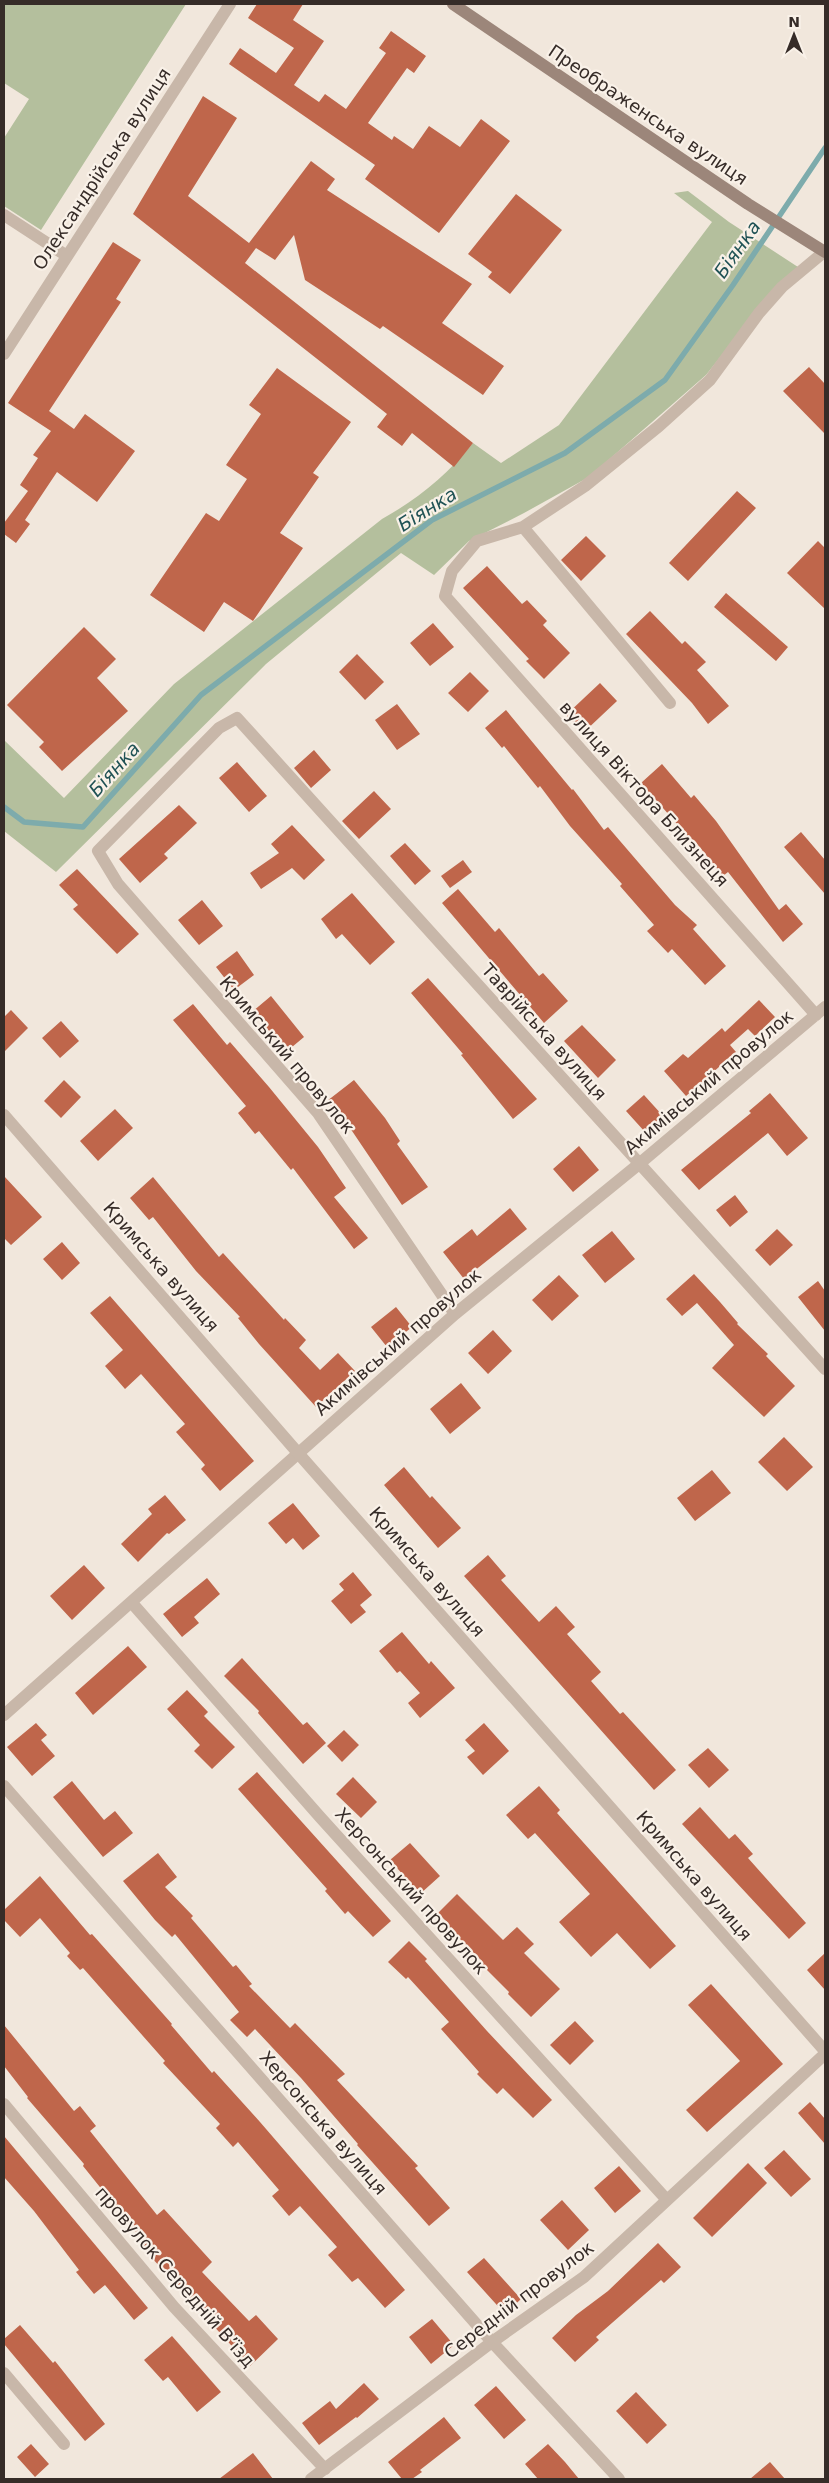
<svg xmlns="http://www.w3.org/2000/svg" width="829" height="2483" viewBox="0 0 829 2483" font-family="'DejaVu Sans',sans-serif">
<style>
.green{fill:#b4bf9d}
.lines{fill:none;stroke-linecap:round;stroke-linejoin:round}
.stream{stroke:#7dabac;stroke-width:5.5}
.building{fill:#bf664b}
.minor{stroke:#c8b7a9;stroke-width:12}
.tertiary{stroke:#c8b7a9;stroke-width:12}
.secondary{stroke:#9c867a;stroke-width:12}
.labels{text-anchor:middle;stroke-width:4.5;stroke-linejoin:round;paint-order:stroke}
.street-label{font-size:18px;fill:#362c28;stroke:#f9f1e8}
.water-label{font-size:19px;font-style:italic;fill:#205255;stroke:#f9f1e8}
</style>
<rect width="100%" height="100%" fill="#f1e7dc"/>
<!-- green -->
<path class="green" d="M4,4H186L41,230L4,206V138L29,99L4,83Z
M688,191L729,222L798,267L779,283L706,375L589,477L524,513L469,541L434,575L401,553L266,664L56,872L4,831V740L64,798L174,684L382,519C418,499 447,475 473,443L501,463L559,425L712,222L674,193Z"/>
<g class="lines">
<!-- stream -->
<path class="stream" d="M4,807L24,822L83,827L201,695L432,520L565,453L665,380L733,285L825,148"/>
</g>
<!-- building -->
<path class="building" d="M257,4H303L293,20L324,41L294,85L319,102L325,94L346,109L386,53L379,48L391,31L426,56L414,73L407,68L368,123L392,140L394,136L413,149L429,126L460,147L481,119L510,141L439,233L365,179L375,165L229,64L240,48L276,73L294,48L248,18Z
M203,96L237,118L188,196L249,243L311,161L335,179L327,190L472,284L442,323L504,366L483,395L383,326L380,329L305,280L294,235L275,260L253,246L256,248L245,263L473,443L454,467L412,433L402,446L377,427L387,414L133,214Z
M516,194L562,230L510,294L488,277L492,272L468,254Z
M113,242L141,260L116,299L121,302L49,411L74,429L85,414L135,451L97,502L57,472L25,520L30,524L16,543L4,534V523L28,491L20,485L38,458L33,455L51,431L8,403Z
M809,367L825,384V434L783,391Z
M277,368L351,422L313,473L319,477L280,533L303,548L253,621L224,602L204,632L150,595L206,513L219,521L247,479L226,465L261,414L249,405Z
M737,491L756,508L688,581L669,563Z
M586,536L606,556L581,581L561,560Z
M818,541L825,548V609L787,573Z
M487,566L522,604L527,600L547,621L543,625L570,653L544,679L526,661L529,659L463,588Z
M726,593L788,647L776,661L714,607Z
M650,611L682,644L685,641L706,662L697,670L729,706L708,724L692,703L626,634Z
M433,623L454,647L430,666L410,643Z
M84,627L116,659L97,678L128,711L62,771L39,747L44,742L7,705Z
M357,654L384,682L365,700L339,672Z
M470,672L489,691L468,712L448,693Z
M600,683L617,701L583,733L566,715Z
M397,704L420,734L397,750L375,720Z
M506,710L572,790L573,789L604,830L608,827L675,905L697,925L693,929L726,966L705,985L672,949L668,953L647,931L654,925L620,886L622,884L570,826L540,786L538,788L504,746L502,748L485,728Z
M314,750L331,770L311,788L294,768Z
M237,762L267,796L249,812L219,778Z
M662,764L691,798L694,795L716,821L779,910L786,904L803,924L783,942L728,872L723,876L694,840L692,841L641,783Z
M374,791L391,809L359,839L342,821Z
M179,805L197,823L164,854L168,858L140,883L119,859Z
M292,825L325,860L304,880L292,868L261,889L250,873L279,853L271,844Z
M801,832L825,860V894L784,847Z
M405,843L431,871L415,885L390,856Z
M463,860L472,872L450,888L441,876Z
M77,869L139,934L117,954L73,909L78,905L59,885Z
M458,889L495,932L499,928L539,976L543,973L568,1001L544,1023L442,903Z
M352,893L395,942L370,965L342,934L336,939L321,919Z
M202,900L223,926L199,945L178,920Z
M237,951L254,975L234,990L216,967Z
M428,978L537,1099L513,1119L461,1055L463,1054L411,993Z
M271,996L304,1037L286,1052L253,1011Z
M759,1000L775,1017L755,1036L748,1029L730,1045L736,1052L686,1096L664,1071L683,1054L688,1058L722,1028L725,1032Z
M193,1004L227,1045L230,1042L269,1087L318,1147L346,1188L334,1197L368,1238L354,1249L293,1168L291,1170L259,1131L255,1134L238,1113L246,1106L173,1020Z
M11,1010L28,1028L4,1052V1017Z
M61,1021L79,1041L60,1058L42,1038Z
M582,1025L616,1060L598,1078L564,1041Z
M64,1080L81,1097L61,1118L44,1101Z
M354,1080L385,1118L400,1141L397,1144L428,1187L402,1205L348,1125L347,1126L327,1101Z
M770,1093L808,1138L787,1156L768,1133L699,1190L681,1170L751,1113L749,1111Z
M644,1095L663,1116L645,1132L626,1111Z
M115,1109L133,1128L98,1161L80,1141Z
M579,1146L599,1170L573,1192L553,1169Z
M4,1176L42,1217L11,1245L4,1238Z
M153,1177L219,1257L223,1253L284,1320L285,1318L306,1340L299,1348L320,1370L338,1353L355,1371L316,1407L259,1344L238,1318L240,1317L196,1271L153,1217L149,1220L130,1198Z
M735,1195L748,1212L730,1227L716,1210Z
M510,1208L527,1229L464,1279L443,1252L472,1229L477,1236Z
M777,1229L793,1245L770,1266L755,1250Z
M612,1231L635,1259L605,1283L582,1255Z
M62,1242L80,1263L62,1280L43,1259Z
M694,1274L720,1302L738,1323L737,1324L768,1354L766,1356L795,1386L764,1417L712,1368L734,1345L697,1303L682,1316L666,1299Z
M559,1275L579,1296L552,1321L532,1300Z
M818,1281L825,1291V1331L798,1297Z
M110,1296L254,1461L220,1491L201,1469L205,1465L176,1432L185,1424L141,1374L125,1389L105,1366L123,1350L90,1313Z
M396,1307L412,1327L387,1347L371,1327Z
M493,1330L512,1351L488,1374L468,1353Z
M461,1383L481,1408L450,1434L430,1409Z
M784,1437L813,1467L787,1491L758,1462Z
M404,1467L430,1498L432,1496L461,1528L438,1548L384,1485Z
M712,1470L731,1493L695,1521L677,1498Z
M165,1495L186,1520L169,1534L167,1533L138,1562L121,1544L152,1514L148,1509Z
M293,1503L320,1536L303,1550L293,1538L286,1544L268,1523Z
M488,1555L506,1576L501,1580L539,1622L556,1606L575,1627L567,1634L601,1672L591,1681L620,1714L623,1712L676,1770L654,1790L464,1576Z
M84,1565L105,1588L72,1620L50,1596Z
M353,1572L372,1595L360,1605L366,1612L351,1624L331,1601L344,1590L339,1584Z
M207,1578L220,1594L194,1617L199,1623L182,1637L163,1614Z
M402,1632L429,1664L431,1661L455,1688L420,1718L408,1703L420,1693L400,1671L397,1673L379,1651Z
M128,1646L147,1667L93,1715L75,1693Z
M242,1658L303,1725L307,1722L326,1743L303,1764L258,1713L259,1711L224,1676Z
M187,1690L208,1712L204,1716L235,1747L212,1769L194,1751L200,1745L167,1709Z
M36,1723L47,1735L41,1740L55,1756L32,1776L7,1747Z
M484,1723L509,1751L483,1775L467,1757L475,1751L465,1740Z
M344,1730L359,1745L342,1762L327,1746Z
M708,1748L729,1770L709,1788L688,1765Z
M257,1772L391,1921L373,1937L348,1911L345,1914L325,1891L327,1889L238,1789Z
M353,1777L377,1802L361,1818L336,1794Z
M72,1781L104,1820L115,1811L133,1833L103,1857L53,1797Z
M539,1786L560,1810L557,1813L676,1946L650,1969L617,1933L591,1957L559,1922L590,1894L535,1833L528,1839L506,1815Z
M700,1807L729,1839L735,1834L753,1854L748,1858L806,1923L789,1939L682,1824Z
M410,1843L440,1876L420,1894L390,1860Z
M158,1853L177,1877L165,1887L193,1916L191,1918L233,1967L236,1965L252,1984L249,1986L290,2028L295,2023L345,2074L337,2080L418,2166L415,2168L450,2208L429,2226L357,2145L358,2144L301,2078L255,2029L247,2037L230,2020L239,2012L175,1934L172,1937L155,1920L123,1881Z
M40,1876L90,1935L92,1934L172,2024L171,2025L212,2073L214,2071L260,2122L405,2290L385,2308L358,2278L352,2282L328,2255L337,2247L300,2206L289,2216L272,2196L279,2190L238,2142L233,2147L216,2128L220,2124L163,2063L165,2061L83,1968L80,1970L67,1956L70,1953L40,1918L20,1937L4,1920V1910Z
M457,1894L503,1940L517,1927L534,1944L524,1953L560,1989L531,2017L508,1994L509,1992L480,1963L482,1961L445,1924L447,1922L438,1913Z
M409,1941L427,1959L425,1961L487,2031L552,2100L533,2118L503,2088L497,2094L477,2074L479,2072L441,2029L449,2022L408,1977L406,1979L388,1962Z
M825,1953V1990L807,1970Z
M711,1984L783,2064L707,2132L686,2110L740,2061L688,2005Z
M575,2021L594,2041L570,2065L550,2045Z
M4,2025L74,2111L80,2106L96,2126L90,2131L157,2215L164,2209L212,2262L202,2272L249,2321L256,2315L278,2339L250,2366L132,2236L136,2232L83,2166L84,2164L27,2098L28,2097L4,2066Z
M810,2102L825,2119V2144L798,2113Z
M4,2136L148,2308L134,2320L105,2285L94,2294L76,2272L79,2270L34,2211L4,2177Z
M784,2150L811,2179L791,2197L764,2168Z
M748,2163L767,2183L712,2237L693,2218Z
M619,2166L641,2191L615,2213L594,2188Z
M562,2200L589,2230L568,2250L540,2220Z
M658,2243L681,2267L664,2283L661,2280L596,2337L599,2340L575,2362L552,2338L576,2315L608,2291Z
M484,2258L521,2299L505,2314L467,2272Z
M432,2319L454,2345L431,2364L409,2337Z
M20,2325L53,2363L55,2361L105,2424L85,2441L4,2344V2339Z
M172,2336L221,2392L197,2412L168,2377L163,2381L144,2360Z
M364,2383L379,2399L357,2418L356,2417L319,2445L302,2423L330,2401L336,2409Z
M496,2386L526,2420L504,2439L474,2405Z
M636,2392L667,2425L647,2444L616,2411Z
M444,2417L461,2438L420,2470L422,2472L412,2479H402L388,2462Z
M31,2444L49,2464L35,2477L17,2457Z
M548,2444L565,2462L579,2479H538L525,2464Z
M253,2453L273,2479H219Z
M770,2462L785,2479H750Z"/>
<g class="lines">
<!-- minor -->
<path class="minor" d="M523,527L670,703
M816,1015L445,596L452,571L477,541L523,527L585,486L659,426L710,380L759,313L782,287L824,252
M455,1314L318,1113L118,884L98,851L219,728L237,718L825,1369
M132,1603L320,1817L667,2200
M4,1715L455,1314L639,1164L825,1007
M4,1786L492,2342L619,2479
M4,2104L174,2307L325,2469
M4,2373L64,2444
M311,2479L492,2342L584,2277L825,2054"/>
<!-- tertiary -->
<path class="tertiary" d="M4,215L67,256
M4,354L230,4
M4,1115L298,1453L825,2051"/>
<!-- secondary -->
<path class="secondary" d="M453,4L748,204L825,252"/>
</g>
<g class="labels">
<!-- street labels -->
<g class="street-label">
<text transform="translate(648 115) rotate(34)" y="6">Преображенська вулиця</text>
<text transform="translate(102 169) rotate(-57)" y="6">Олександрійська вулиця</text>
<text transform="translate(644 794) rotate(48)" y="6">вулиця Віктора Близнеця</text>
<text transform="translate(544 1032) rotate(48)" y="6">Таврійська вулиця</text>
<text transform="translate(287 1055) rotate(50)" y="6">Кримський провулок</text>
<text transform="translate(709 1082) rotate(-40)" y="6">Акимівський провулок</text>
<text transform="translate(161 1267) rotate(49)" y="6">Кримська вулиця</text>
<text transform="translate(398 1342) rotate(-41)" y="6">Акимівський провулок</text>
<text transform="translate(427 1572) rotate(49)" y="6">Кримська вулиця</text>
<text transform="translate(694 1876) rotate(49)" y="6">Кримська вулиця</text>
<text transform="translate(411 1891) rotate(48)" y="6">Херсонський провулок</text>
<text transform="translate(323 2123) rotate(49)" y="6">Херсонська вулиця</text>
<text transform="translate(175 2277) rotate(49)" y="6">провулок Середній Вʼїзд</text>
<text transform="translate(519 2300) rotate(-37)" y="6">Середній провулок</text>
</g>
<!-- water labels -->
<g class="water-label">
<text transform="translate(737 249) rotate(-55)" y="7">Біянка</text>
<text transform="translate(427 509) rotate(-32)" y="7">Біянка</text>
<text transform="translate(114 769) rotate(-48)" y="7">Біянка</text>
</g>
</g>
<!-- border -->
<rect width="829" height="2483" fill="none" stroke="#362c28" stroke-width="10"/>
<!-- north arrow -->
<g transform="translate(794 35)" stroke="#f9f1e8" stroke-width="4" paint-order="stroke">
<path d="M0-4L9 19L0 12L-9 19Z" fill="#362c28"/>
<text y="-8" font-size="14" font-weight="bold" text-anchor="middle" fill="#362c28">N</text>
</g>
</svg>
